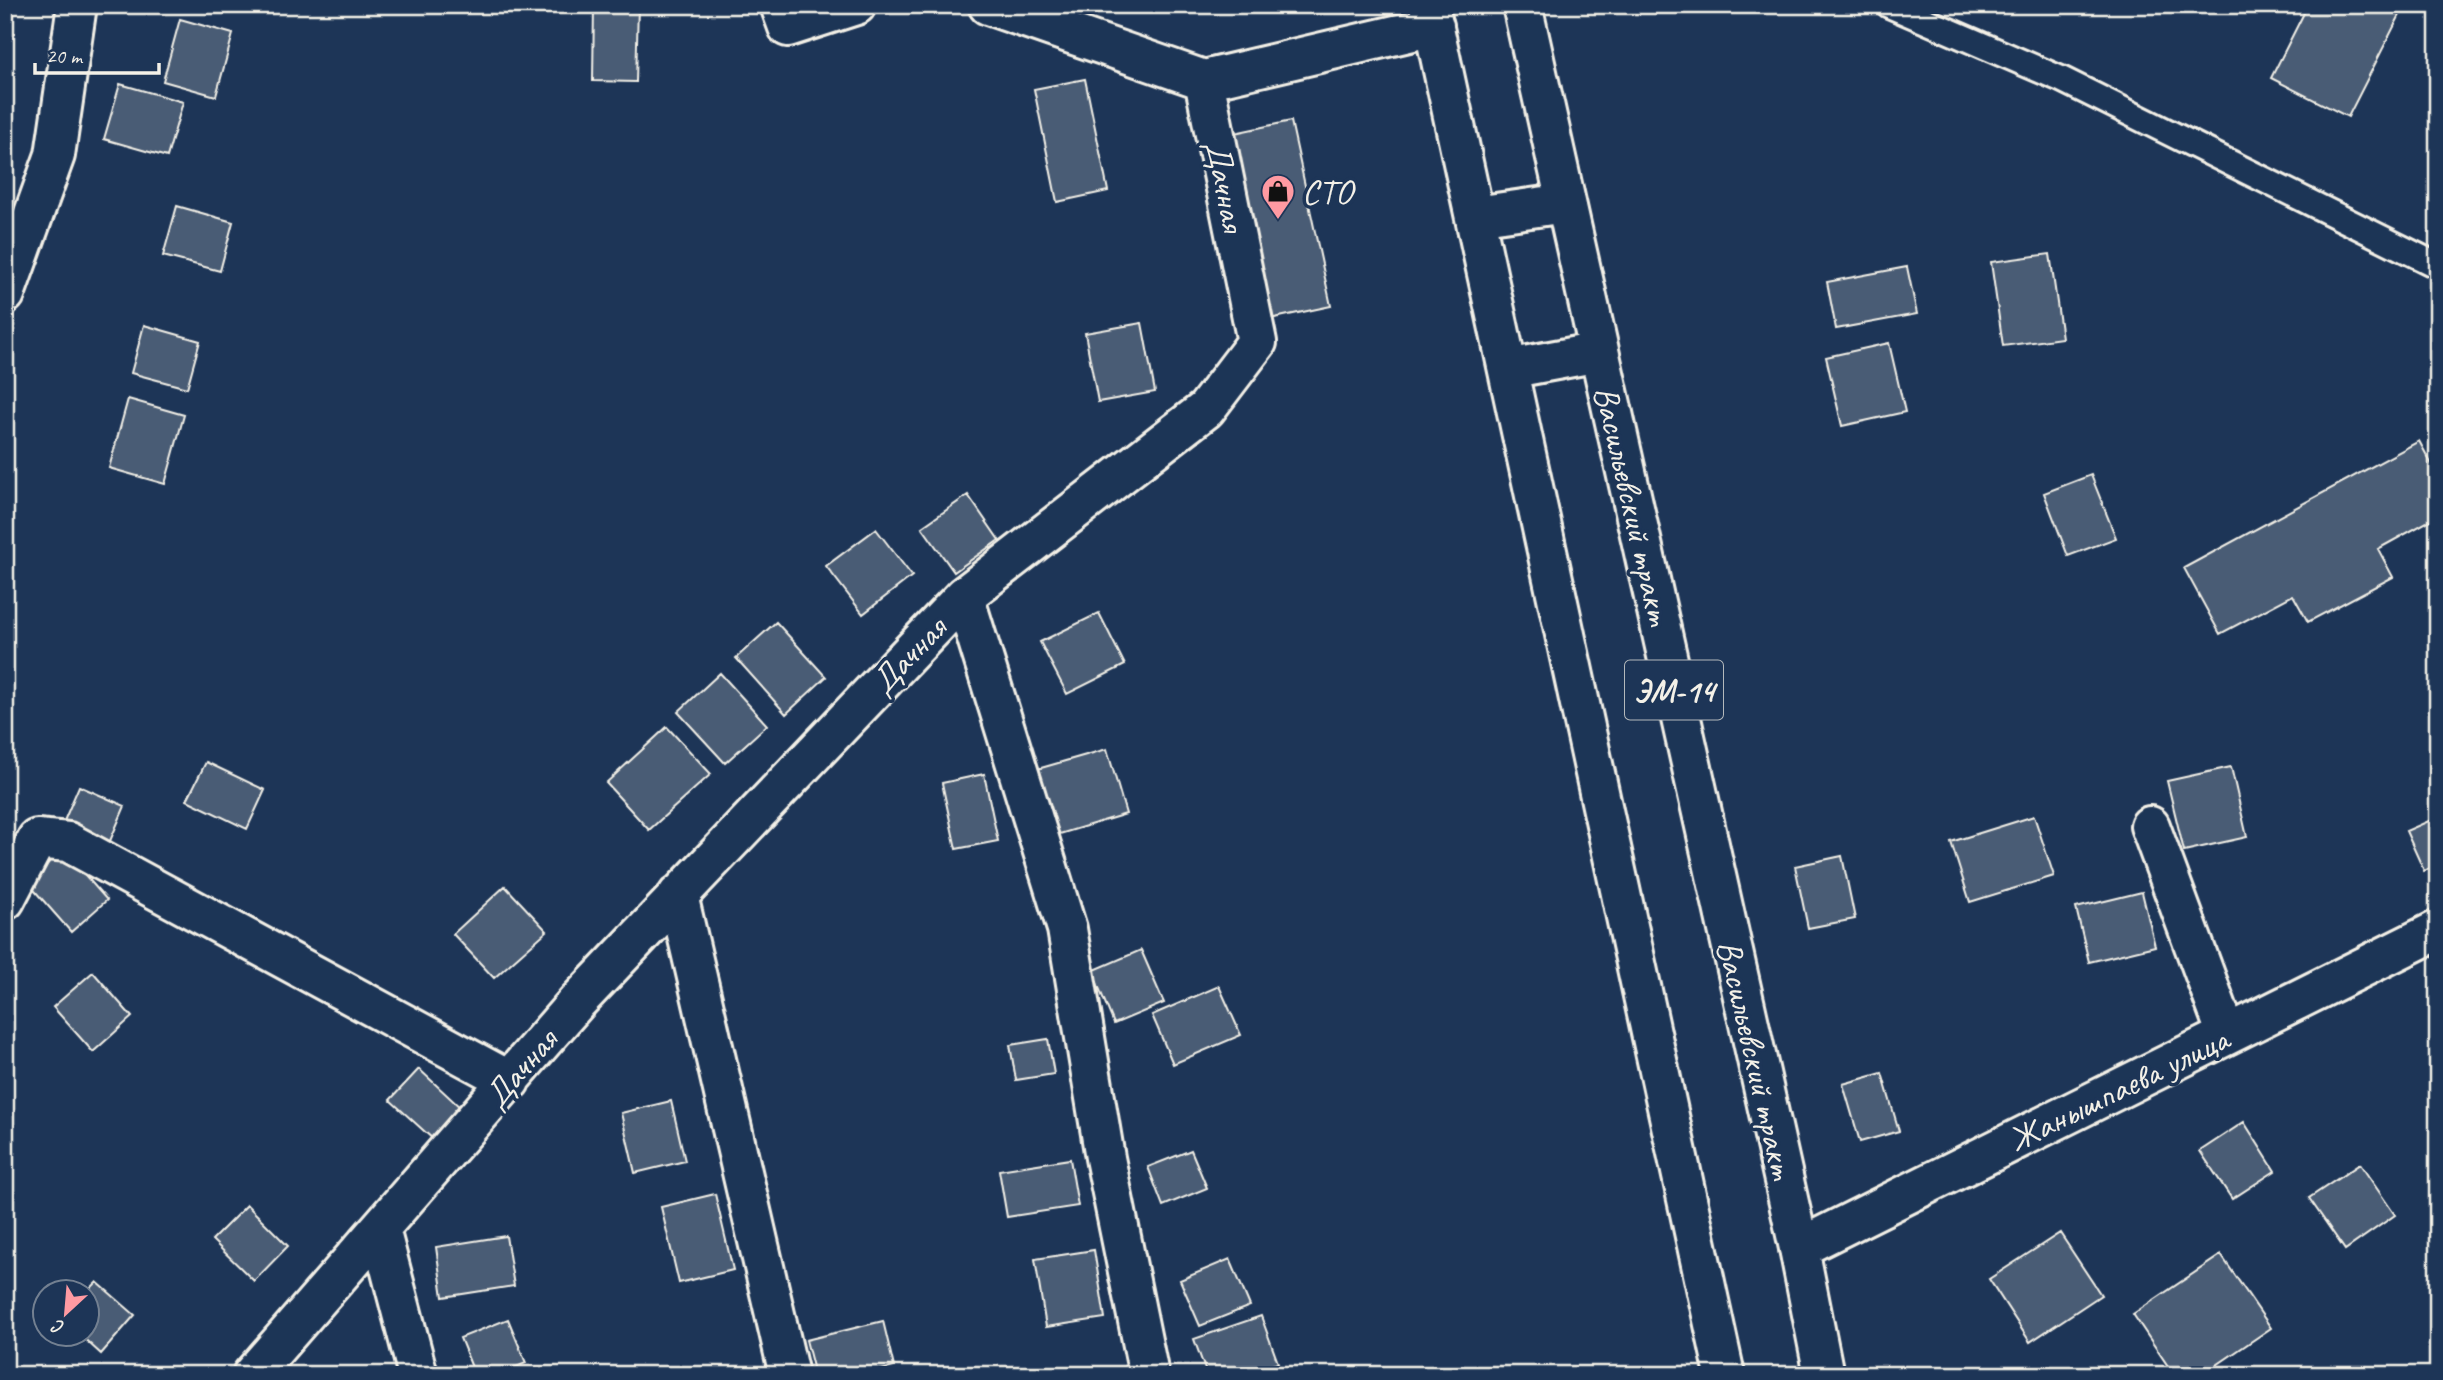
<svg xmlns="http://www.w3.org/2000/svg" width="2443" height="1380" viewBox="0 0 2443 1380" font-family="Caveat,sans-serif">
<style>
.building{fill:#485b74;stroke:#f4f1e8;stroke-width:2}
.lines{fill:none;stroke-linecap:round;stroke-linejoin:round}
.lane-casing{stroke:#f4f1e8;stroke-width:30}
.street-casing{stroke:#f4f1e8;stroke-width:44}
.primary-casing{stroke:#f4f1e8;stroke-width:44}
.lane{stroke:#1d3557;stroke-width:24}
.street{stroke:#1d3557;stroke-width:38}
.primary{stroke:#1d3557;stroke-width:38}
.labels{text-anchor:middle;stroke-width:7;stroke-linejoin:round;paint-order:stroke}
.shield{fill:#1d3557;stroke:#b4b9bc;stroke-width:2}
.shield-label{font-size:33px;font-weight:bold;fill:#f4f1e8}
.street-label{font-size:35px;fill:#f4f1e8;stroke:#1d3557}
.poi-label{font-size:35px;fill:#f4f1e8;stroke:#1d3557;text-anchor:start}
</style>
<rect width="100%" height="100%" fill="#1d3557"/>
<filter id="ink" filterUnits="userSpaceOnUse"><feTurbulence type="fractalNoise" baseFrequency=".0143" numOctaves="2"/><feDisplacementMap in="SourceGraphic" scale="14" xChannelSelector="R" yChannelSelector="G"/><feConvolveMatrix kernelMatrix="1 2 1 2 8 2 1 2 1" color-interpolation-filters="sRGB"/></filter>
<g filter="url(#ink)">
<!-- building -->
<path class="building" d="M594,5H638L636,82L593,81Z
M2308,5H2405L2348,117L2271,78Z
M180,19L233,34L216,96L163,81Z
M1085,79L1108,191L1057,202L1034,89Z
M120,84L183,102L167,157L104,139Z
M1291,121L1331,306L1265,320L1225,135Z
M177,206L233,222L220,271L163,256Z
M2050,254L2062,338L2003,346L1991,262Z
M1907,267L1917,314L1836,329L1827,282Z
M1142,323L1155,392L1098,402L1085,333Z
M144,325L200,341L187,388L131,373Z
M1889,343L1905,412L1842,426L1826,357Z
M128,399L184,415L165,484L109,468Z
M2419,441L2438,476V516L2378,549L2393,577L2308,622L2293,595L2220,634L2184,568Z
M2091,475L2116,538L2068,556L2044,493Z
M968,495L999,540L954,572L922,527Z
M876,529L912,576L863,614L826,566Z
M1099,613L1125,665L1067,694L1040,642Z
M776,622L826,677L786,714L736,658Z
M720,673L767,725L725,763L678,712Z
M667,727L711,774L649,830L606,783Z
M1107,749L1126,814L1053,836L1034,770Z
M206,762L265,790L247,829L187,800Z
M2231,767L2247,837L2184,851L2167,781Z
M984,774L998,841L956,849L942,783Z
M79,786L125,806L107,848L61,828Z
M2034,816L2054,876L1970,902L1951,842Z
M2438,817V865L2424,871L2406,831Z
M63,850L107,900L71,932L27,882Z
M1842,856L1855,919L1808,928L1795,866Z
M505,886L547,931L494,978L453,934Z
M2142,892L2155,946L2089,962L2076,908Z
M1141,950L1164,1003L1114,1024L1092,971Z
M93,972L132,1017L93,1052L53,1007Z
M1219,986L1241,1035L1173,1064L1152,1015Z
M1048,1039L1054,1074L1016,1080L1010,1045Z
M419,1069L462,1109L434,1140L390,1100Z
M1882,1073L1899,1131L1860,1142L1843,1084Z
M671,1101L685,1161L635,1173L621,1113Z
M2244,1122L2275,1171L2232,1199L2200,1151Z
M1191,1150L1207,1188L1163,1206L1148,1167Z
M1070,1159L1078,1206L1007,1217L999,1170Z
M2360,1164L2395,1215L2345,1250L2309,1198Z
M715,1194L733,1270L679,1283L661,1207Z
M247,1205L288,1246L254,1281L212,1240Z
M2060,1233L2101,1295L2030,1342L1989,1279Z
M506,1236L514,1286L443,1297L436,1247Z
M1094,1250L1105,1318L1046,1327L1035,1259Z
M2221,1255L2271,1328L2202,1375H2174L2133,1314Z
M1230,1259L1250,1306L1200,1326L1180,1280Z
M97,1282L135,1315L101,1354L79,1334H88L87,1292Z
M1261,1316L1278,1363L1243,1375H1207L1194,1339Z
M508,1319L526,1363L497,1375H475L460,1338Z
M883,1321L894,1367L861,1375H815L806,1340Z"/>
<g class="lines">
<defs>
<path id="lane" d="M1889,5L2061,79L2438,266"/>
<path id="street" d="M780,5L788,27L856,5
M988,5L1204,80
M5,294L55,155L77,5
M964,596L1067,929L1105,1158L1149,1375
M2150,826L2227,1035
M678,895L789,1375
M5,900L37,839L68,842L510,1081
M380,1229L418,1375
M1799,1248L2438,930
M252,1375L577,1002L964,596L1206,409L1257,342L1204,80L1434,26"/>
<path id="primary" d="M1429,5L1725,1375
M1522,5L1799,1248L1824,1375
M1475,216L1566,203
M1508,369L1599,352"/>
</defs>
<!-- lane casing -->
<use href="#lane" class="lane-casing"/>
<!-- street casing -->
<use href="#street" class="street-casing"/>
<!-- primary casing -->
<use href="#primary" class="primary-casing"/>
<!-- lane -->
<use href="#lane" class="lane"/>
<!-- street -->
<use href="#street" class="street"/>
<!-- primary -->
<use href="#primary" class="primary"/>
</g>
</g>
<!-- icons -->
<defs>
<symbol id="shop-pin" viewBox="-11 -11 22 30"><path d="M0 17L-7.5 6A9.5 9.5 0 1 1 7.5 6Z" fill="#ff9aa2" stroke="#1d3557"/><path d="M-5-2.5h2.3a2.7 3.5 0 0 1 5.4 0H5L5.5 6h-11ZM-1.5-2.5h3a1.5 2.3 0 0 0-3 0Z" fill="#111"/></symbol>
</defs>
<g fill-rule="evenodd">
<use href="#shop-pin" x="1259" y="172" width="38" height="52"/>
</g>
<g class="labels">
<!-- shield labels -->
<rect class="shield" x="1625" y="660.5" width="98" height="59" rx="5"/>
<g class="shield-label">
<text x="1674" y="702">ЭМ-14</text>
</g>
<!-- street labels -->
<g class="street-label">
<text transform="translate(1226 186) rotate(79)" y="12">Дачная</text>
<text transform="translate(1633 505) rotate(77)" y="12">Васильевский тракт</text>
<text transform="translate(908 655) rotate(-46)" y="12">Дачная</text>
<text transform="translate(1756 1059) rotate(77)" y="12">Васильевский тракт</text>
<text transform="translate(520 1068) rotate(-49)" y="12">Дачная</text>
<text transform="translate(2118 1089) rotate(-26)" y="12">Жанышпаева улица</text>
</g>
<!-- poi labels -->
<g class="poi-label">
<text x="1302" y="203">СТО</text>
</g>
</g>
<!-- margin -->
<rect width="2443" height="1380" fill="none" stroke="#1d3557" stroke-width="28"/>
<rect x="14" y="14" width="2415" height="1352" fill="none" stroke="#f4f1e8" stroke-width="2.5" filter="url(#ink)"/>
<!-- north arrow -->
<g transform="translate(66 1313) rotate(206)"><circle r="33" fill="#1d3557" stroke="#738091" stroke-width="2"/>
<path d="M0-5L12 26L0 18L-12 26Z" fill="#ff9aa2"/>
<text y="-10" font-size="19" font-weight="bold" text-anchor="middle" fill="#f4f1e8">С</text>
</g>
<!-- scale -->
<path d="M35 63v10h124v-10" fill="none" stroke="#f4f1e8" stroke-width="3.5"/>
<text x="46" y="63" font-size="21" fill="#f4f1e8" stroke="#1d3557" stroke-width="5" paint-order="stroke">20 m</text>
</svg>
